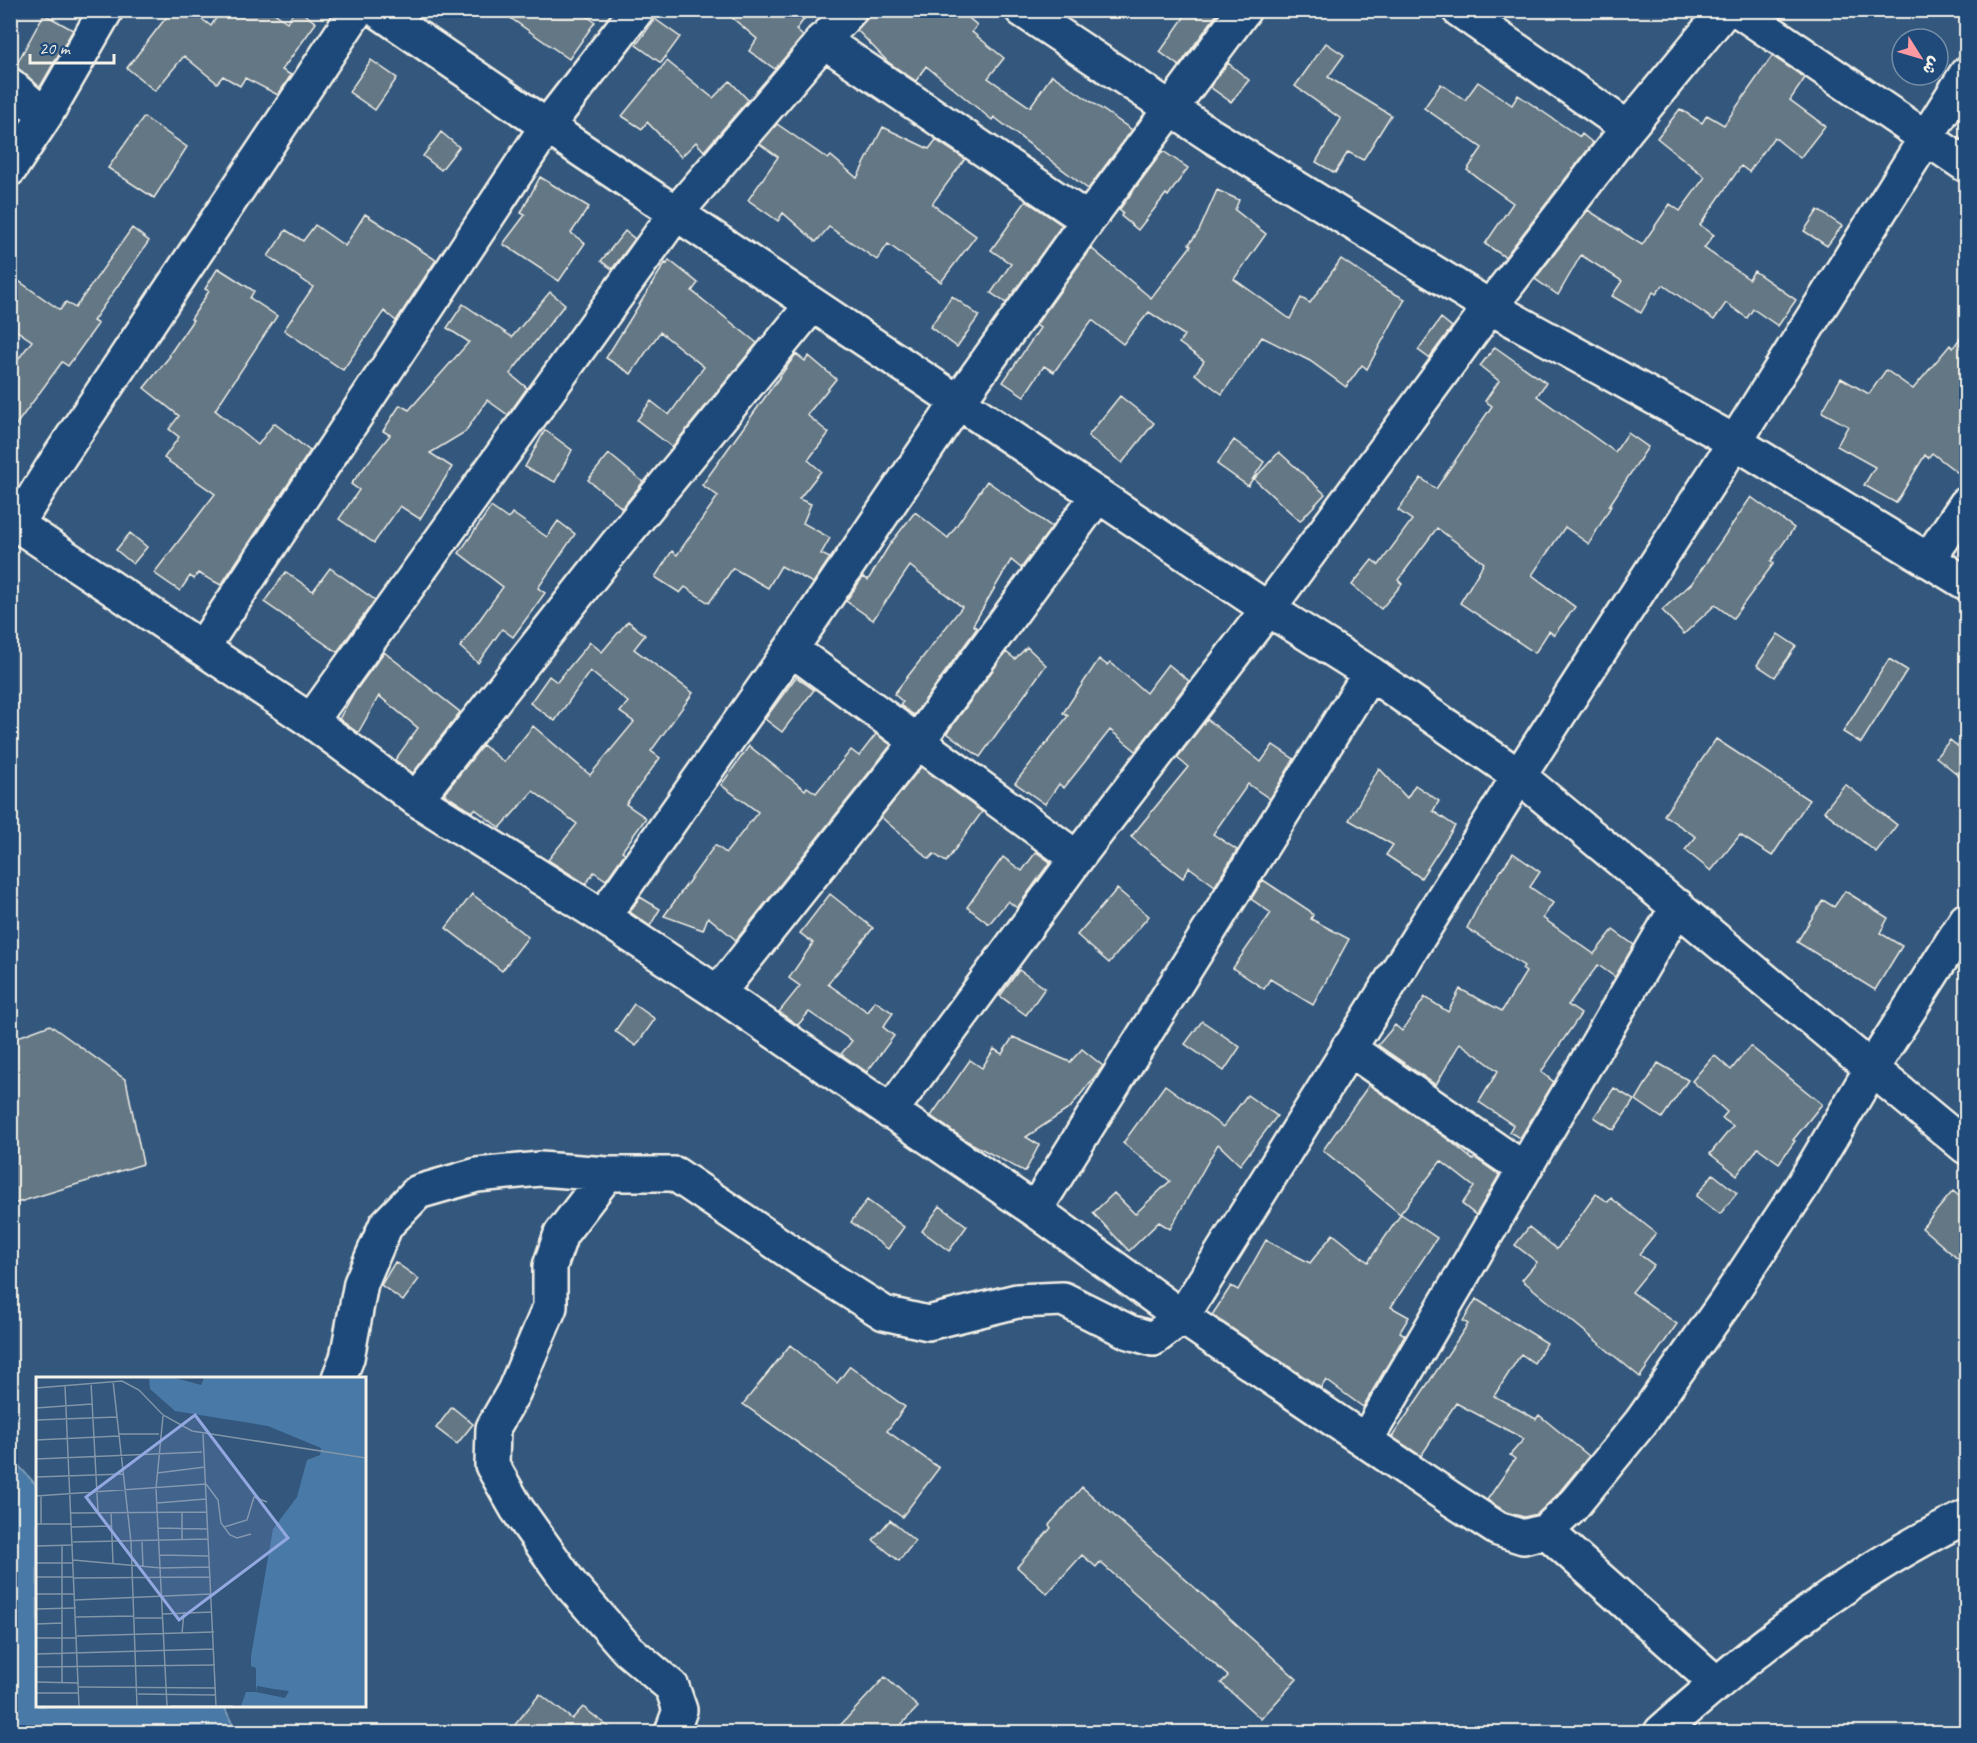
<svg xmlns="http://www.w3.org/2000/svg" width="1977" height="1743" viewBox="0 0 1977 1743" font-family="Caveat,'Playpen Sans Arabic',sans-serif">
<style>
.water{fill:#4979a6;stroke:#8da9c0;stroke-width:1.5}
.building{fill:#647785;stroke:#f4f1e8;stroke-width:1.5}
.lines{fill:none;stroke-linecap:round;stroke-linejoin:round}
.minor-casing{stroke:#f4f1e8;stroke-width:38}
.major-casing{stroke:#f4f1e8;stroke-width:38}
.minor{stroke:#1f4a7a;stroke-width:33}
.major{stroke:#1f4a7a;stroke-width:33}
.inset-road{fill:none;stroke:#8195a8;stroke-width:1.5}
.view{fill:#93a8e1;fill-opacity:0.15;stroke:#93a8e1;stroke-width:3}
.inset-edge{fill:none;stroke:#f4f1e8;stroke-width:3}
</style>
<rect width="100%" height="100%" fill="#34587d"/>
<filter id="ink" filterUnits="userSpaceOnUse"><feTurbulence type="fractalNoise" baseFrequency=".0167" numOctaves="2"/><feDisplacementMap in="SourceGraphic" scale="12" xChannelSelector="R" yChannelSelector="G"/><feConvolveMatrix kernelMatrix="1 2 1 2 8 2 1 2 1" color-interpolation-filters="sRGB"/></filter>
<g filter="url(#ink)">
<!-- water -->
<path class="water" d="M11,1457L37,1486L38,1706H224L236,1732H11Z"/>
<!-- building -->
<path class="building" d="M172,10H190L211,26L221,10H270L287,22L295,10H299L316,23L282,70L291,75L278,95L245,78L240,86L223,76L217,83L184,56L155,91L127,68Z
M499,10H578L595,22L569,59Z
M723,10H811L796,30L803,36L775,69L749,51L757,39Z
M875,10H959L977,25L972,32L1004,58L988,78L1030,107L1052,75L1132,130L1088,189L994,117L992,120L926,66L916,81L888,62L857,30Z
M1189,10H1220L1179,66L1160,52Z
M44,14L73,30L40,87L15,67Z
M655,19L680,37L661,63L636,45Z
M1326,43L1344,55L1328,77L1391,115L1363,160L1348,152L1335,173L1316,162L1341,119L1295,86Z
M1772,56L1805,78L1790,100L1825,126L1800,158L1774,137L1749,172L1741,166L1700,225L1714,235L1704,248L1749,279L1754,271L1796,300L1778,326L1753,309L1747,318L1726,303L1714,320L1663,285L1656,294L1653,292L1641,313L1612,296L1622,281L1581,255L1558,295L1535,279L1588,210L1642,245L1670,204L1680,211L1705,177L1657,138L1680,109L1702,123L1707,115L1724,125Z
M371,60L397,78L375,110L349,92Z
M667,61L713,98L730,81L748,100L704,151L696,142L681,157L647,122L642,129L622,116Z
M1228,63L1249,80L1231,102L1210,87Z
M1478,82L1512,105L1518,95L1580,137L1582,134L1593,143L1505,257L1485,244L1513,203L1467,170L1482,148L1424,108L1441,84L1465,100Z
M144,117L187,147L154,198L108,168Z
M777,124L828,159L831,156L857,178L883,127L929,149L936,140L965,159L932,204L976,236L941,282L888,244L877,260L829,227L816,242L783,213L778,221L748,200L778,157L760,144Z
M441,132L459,147L441,170L423,156Z
M1163,151L1188,168L1168,196L1166,194L1138,230L1121,216L1123,213L1119,210Z
M540,177L589,207L571,233L585,243L559,281L503,244L525,215L521,213Z
M1217,190L1239,200L1235,210L1266,234L1234,279L1290,319L1301,298L1310,303L1341,259L1384,288L1405,299L1367,369L1362,365L1346,387L1310,361L1262,337L1222,394L1195,374L1204,361L1179,343L1184,335L1149,312L1123,344L1092,320L1054,372L1044,366L1024,396L1003,382L1040,328L1036,325L1091,248L1151,298L1191,246L1189,244L1199,231Z
M1026,201L1062,225L1006,303L991,293L1011,264L991,250Z
M1818,210L1842,226L1827,246L1804,231Z
M365,214L436,260L396,321L384,311L343,370L284,330L313,287L268,256L286,230L303,241L315,225L345,246Z
M132,228L149,241L93,321L98,324L68,366L62,362L10,433V370L32,341L10,326V275L60,310L66,302L75,308Z
M625,231L635,239L612,269L601,261Z
M669,260L698,283L692,291L757,343L672,447L637,420L651,401L669,415L704,367L660,332L631,374L606,358L665,263L667,264Z
M218,268L254,291L250,298L277,316L215,410L258,445L274,423L310,451L221,585L198,573L194,579L190,576L180,591L154,573L215,494L164,458L179,437L169,429L179,416L144,388L170,356L169,355L193,320L191,319L209,291L205,289Z
M550,292L565,304L510,374L527,388L508,415L487,400L465,432L430,453L452,467L420,519L400,506L374,543L339,519L359,490L351,484L390,435L383,431L400,405L409,410L469,342L447,328L463,304L512,337Z
M952,296L979,316L957,347L930,327Z
M1441,318L1452,327L1429,358L1418,350Z
M1966,330V479L1932,453L1928,458L1925,455L1896,503L1864,485L1875,467L1837,446L1848,426L1822,412L1841,378L1869,394L1886,370L1913,389L1950,345L1953,348Z
M1495,347L1546,383L1537,396L1615,452L1628,433L1648,447L1609,506H1611L1589,544L1565,527L1532,575L1575,607L1554,635L1549,631L1535,653L1460,603L1484,563L1437,528L1398,580L1402,584L1381,609L1352,585L1372,560L1379,565L1412,520L1398,510L1421,478L1436,489L1492,406L1485,401L1499,381L1480,366Z
M796,354L805,361L809,356L836,379L807,415L829,433L808,460L821,471L799,499L811,504L803,523L830,538L821,554L830,558L813,583L781,566L768,588L733,568L709,603L685,587L680,593L655,577L672,551L677,555L718,496L702,485Z
M1120,396L1154,423L1122,463L1088,436Z
M545,430L572,450L555,482L525,467Z
M1234,440L1264,462L1248,486L1217,464Z
M1279,452L1325,494L1300,521L1254,479Z
M609,454L643,482L622,508L588,480Z
M987,481L1052,527L1021,568L1011,560L973,625L977,628L914,715L900,705L903,702L894,694L962,607L910,566L873,620L846,601L863,577L868,580L890,544L915,512L948,538Z
M1751,497L1794,528L1771,561L1774,563L1733,618L1715,605L1684,634L1662,610L1692,583Z
M491,507L508,519L512,513L547,537L558,521L575,534L538,588L545,593L513,637L502,629L478,663L460,647L503,587L459,553Z
M130,533L147,547L133,564L116,550Z
M330,568L375,600L337,652L264,602L286,572L313,591Z
M628,621L645,635L634,649L693,693L651,751L660,758L626,804L646,818L622,851L625,853L606,880L594,872L586,884L548,860L577,824L533,791L500,828L475,809L472,812L444,794L483,745L504,762L533,726L590,775L634,722L620,712L628,702L590,671L555,721L530,703L549,676L557,682L590,642L602,652Z
M1778,634L1796,646L1775,677L1757,665Z
M1027,647L1046,665L980,757L947,733L1006,652L1015,659Z
M384,652L460,712L413,773L395,760L418,728L379,696L358,733L339,719L354,693Z
M1099,659L1107,665L1110,662L1146,693L1168,664L1189,681L1136,751L1110,730L1064,788L1059,784L1045,804L1015,783L1068,716L1063,713Z
M1889,659L1907,670L1861,743L1843,732Z
M796,677L814,690L782,732L765,719Z
M1207,719L1261,762L1273,745L1294,759L1270,799L1248,784L1213,834L1237,850L1215,886L1189,867L1183,878L1131,837L1188,767L1177,758Z
M876,734L891,745L736,940L708,917L703,930L664,916L715,845L726,853L758,812L721,785L749,746L805,790L807,787L816,793L851,750L859,756Z
M1716,739L1809,800L1772,856L1740,835L1711,871L1685,850L1696,837L1664,815Z
M1950,740L1966,753V781L1936,757Z
M921,767L982,812L946,862L934,854L929,859L881,817Z
M1379,768L1407,798L1415,785L1439,801L1433,811L1455,826L1421,878L1386,855L1393,845L1349,820Z
M1845,784L1897,825L1876,852L1824,811Z
M1036,852L1050,862L1017,908L1008,901L989,924L967,907L1003,857L1022,871Z
M1513,853L1540,872L1530,887L1553,903L1543,918L1594,954L1613,930L1634,945L1615,977L1598,965L1568,1005L1581,1014L1541,1072L1554,1082L1520,1138L1509,1132L1513,1125L1479,1102L1498,1071L1460,1043L1436,1085L1378,1045L1395,1025L1402,1031L1425,997L1448,1012L1460,989L1502,1011L1526,972L1522,969L1524,966L1467,928L1483,897Z
M1263,880L1310,911L1313,915L1311,919L1349,939L1313,1005L1270,979L1264,989L1233,968L1271,913L1251,899Z
M1117,889L1149,916L1109,963L1077,935Z
M1845,891L1888,918L1880,933L1902,946L1875,990L1797,942L1823,900L1834,907Z
M472,894L528,937L502,971L446,928Z
M830,894L873,928L828,984L868,1012L875,1001L893,1013L883,1027L894,1036L867,1072L841,1054L852,1041L809,1012L798,1025L779,1012L800,986L789,978L813,943L800,933Z
M640,897L660,909L650,926L630,912Z
M1019,970L1045,988L1026,1015L1000,996Z
M634,1004L655,1019L636,1046L615,1031Z
M1202,1021L1240,1047L1224,1071L1185,1044Z
M50,1025L126,1080L143,1164L10,1205V1040Z
M1013,1037L1070,1062L1082,1049L1103,1066L1070,1108L1026,1137L1039,1145L1025,1172L967,1141L931,1116L970,1060L982,1068L994,1049L1002,1054Z
M1750,1046L1822,1104L1793,1140L1795,1141L1779,1163L1758,1148L1737,1175L1710,1154L1733,1126L1722,1118L1727,1112L1692,1081L1714,1055L1731,1070Z
M1658,1063L1688,1080L1662,1118L1636,1100Z
M1165,1085L1223,1127L1247,1095L1277,1116L1240,1165L1218,1144L1170,1229L1159,1222L1129,1251L1093,1213L1114,1193L1135,1214L1170,1181L1123,1143Z
M1369,1085L1449,1140L1473,1160L1475,1158L1499,1175L1476,1215L1462,1204L1474,1187L1441,1161L1400,1214L1323,1150Z
M1614,1088L1634,1100L1614,1130L1594,1117Z
M1713,1174L1737,1193L1720,1214L1696,1196Z
M1953,1191L1966,1202V1266L1922,1228Z
M1596,1194L1608,1202L1611,1198L1656,1233L1639,1254L1654,1265L1632,1292L1677,1324L1640,1377L1522,1280L1537,1262L1515,1245L1529,1227L1557,1249Z
M867,1200L904,1227L888,1249L851,1222Z
M940,1206L967,1226L949,1251L922,1231Z
M1401,1214L1437,1238L1391,1307L1409,1317L1400,1332L1405,1335L1363,1407L1326,1380L1321,1388L1212,1315L1231,1286L1238,1290L1266,1240L1310,1263L1333,1234L1368,1262Z
M395,1262L419,1279L403,1301L381,1285Z
M1476,1299L1547,1343L1534,1363L1521,1354L1494,1396L1536,1419L1539,1415L1589,1456L1556,1496L1537,1514L1524,1517L1506,1512L1487,1500L1515,1459L1510,1455L1524,1439L1456,1403L1421,1456L1392,1437L1468,1324L1463,1321Z
M790,1345L837,1383L850,1366L905,1407L887,1431L939,1468L902,1517L743,1404Z
M452,1407L473,1424L457,1444L436,1428Z
M1082,1487L1297,1679L1261,1719L1221,1683L1228,1676L1100,1562L1096,1567L1082,1555L1047,1594L1017,1567L1051,1528L1049,1525Z
M890,1520L915,1541L899,1561L873,1540Z
M885,1677L918,1707L894,1732H834Z
M540,1694L572,1719L583,1707L615,1732H509Z"/>
<g class="lines">
<defs>
<path id="minor" d="M377,10L583,151L1268,609L1370,673L1519,776L1966,1147
M1459,10L1628,128
M1738,10L1966,165
M822,40L1088,220
M10,85L45,116
M10,169L45,116L106,10
M10,520L311,721L416,799L603,917L718,993L1035,1210L1182,1317L1450,1498L1498,1529L1523,1537L1546,1531L1570,1509L1641,1422L1725,1303L1804,1183L1872,1068L1966,920
M17,524L52,468L357,10
M1928,560L1966,504
M203,647L547,126L637,10
M791,649L1077,858
M311,721L676,213L850,10
M416,799L616,545L812,305
M603,917L791,649L958,402L1088,220L1244,10
M718,993L918,741L1098,495
M1348,1048L1524,1169
M890,1112L1077,858L1268,609L1490,307L1628,128L1725,10
M607,1174L561,1234L550,1266V1307L514,1391L493,1428L492,1465L517,1509L571,1585L628,1650L672,1687L680,1710L672,1732
M1035,1210L1370,673
M339,1378L347,1358L361,1283L386,1225L418,1192L477,1175L540,1169L607,1174H675L827,1277L884,1313L928,1323L1017,1301L1063,1299L1129,1332L1153,1339L1182,1317L1519,776L1735,442L1966,74
M1366,1440L1678,906
M1546,1531L1716,1683"/>
<path id="major" d="M1022,10L1212,136L1490,307L1735,442L1966,583
M1661,1732C1753,1650 1854,1571 1966,1517"/>
</defs>
<!-- minor casing -->
<use href="#minor" class="minor-casing"/>
<!-- major casing -->
<use href="#major" class="major-casing"/>
<!-- minor -->
<use href="#minor" class="minor"/>
<!-- major -->
<use href="#major" class="major"/>
</g>
</g>
<!-- overview -->
<g transform="translate(36 1377)">
<rect width="330" height="330" fill="#34587d"/>
<path d="M113,1H139L165,8L168,1H330V329H205L210,315H220V291L215,289V279L237,152L261,120L271,83L284,78L285,71L232,49L139,34L114,12Z" fill="#4979a6"/>
<path d="M221,309L238,312L253,314L249,321L220,315Z" fill="#34587d"/>
<path class="inset-road" d="M77,4L95,165L101,329M55,6L62,135M29,9L43,329M0,11L86,4L103,13L127,38L156,54L330,81M0,31L56,27M127,39L120,112L131,329M0,43L81,40M83,57H123M167,57L180,329M0,63L83,59M0,82L166,75M121,96L169,90M0,100L87,97M0,119L170,107L182,123L185,146L194,158L201,161L215,157M5,119V147M121,126L170,122M75,135L77,186M146,135V163M35,136L171,135M0,147H36M36,150L75,149M188,150L211,143L218,120L231,125M122,151L171,152M37,165L172,162M106,165L107,190M26,168V305M0,169L37,168M124,178L173,179M37,183L125,191L173,190M0,186H37M0,200H38M38,201L174,200M0,217H39M39,223L175,217M0,232L40,231M127,237L176,235M40,240L98,239M99,241H127M0,247L26,246M146,256L148,235M41,259L178,255M0,261H41M0,277L178,272M0,290L179,288M0,305L43,306M43,310L180,311M0,316H43M102,317L180,318M134,329H197"/>
<path class="view" d="M159,38L252,161L143,243L50,120Z"/>
<rect width="330" height="330" class="inset-edge"/>
</g>
<!-- margin -->
<rect width="1977" height="1743" fill="none" stroke="#1f4a7a" stroke-width="36"/>
<rect x="18" y="18" width="1941" height="1707" fill="none" stroke="#f4f1e8" stroke-width="2" filter="url(#ink)"/>
<!-- north arrow -->
<g transform="translate(1920 57) rotate(127)"><circle r="28" fill="#1f4a7a" stroke="#748da6" stroke-width="1.5"/>
<path d="M0-4.5L10 22L0 15L-10 22Z" fill="#ff9aa2"/>
<text y="-9" font-size="16" font-weight="bold" text-anchor="middle" fill="#f4f1e8">ش</text>
</g>
<!-- scale -->
<path d="M30 54v9h84v-9" fill="none" stroke="#f4f1e8" stroke-width="3"/>
<text x="39" y="54" font-size="18" fill="#f4f1e8" stroke="#1f4a7a" stroke-width="4.5" paint-order="stroke">20 m</text>
</svg>
